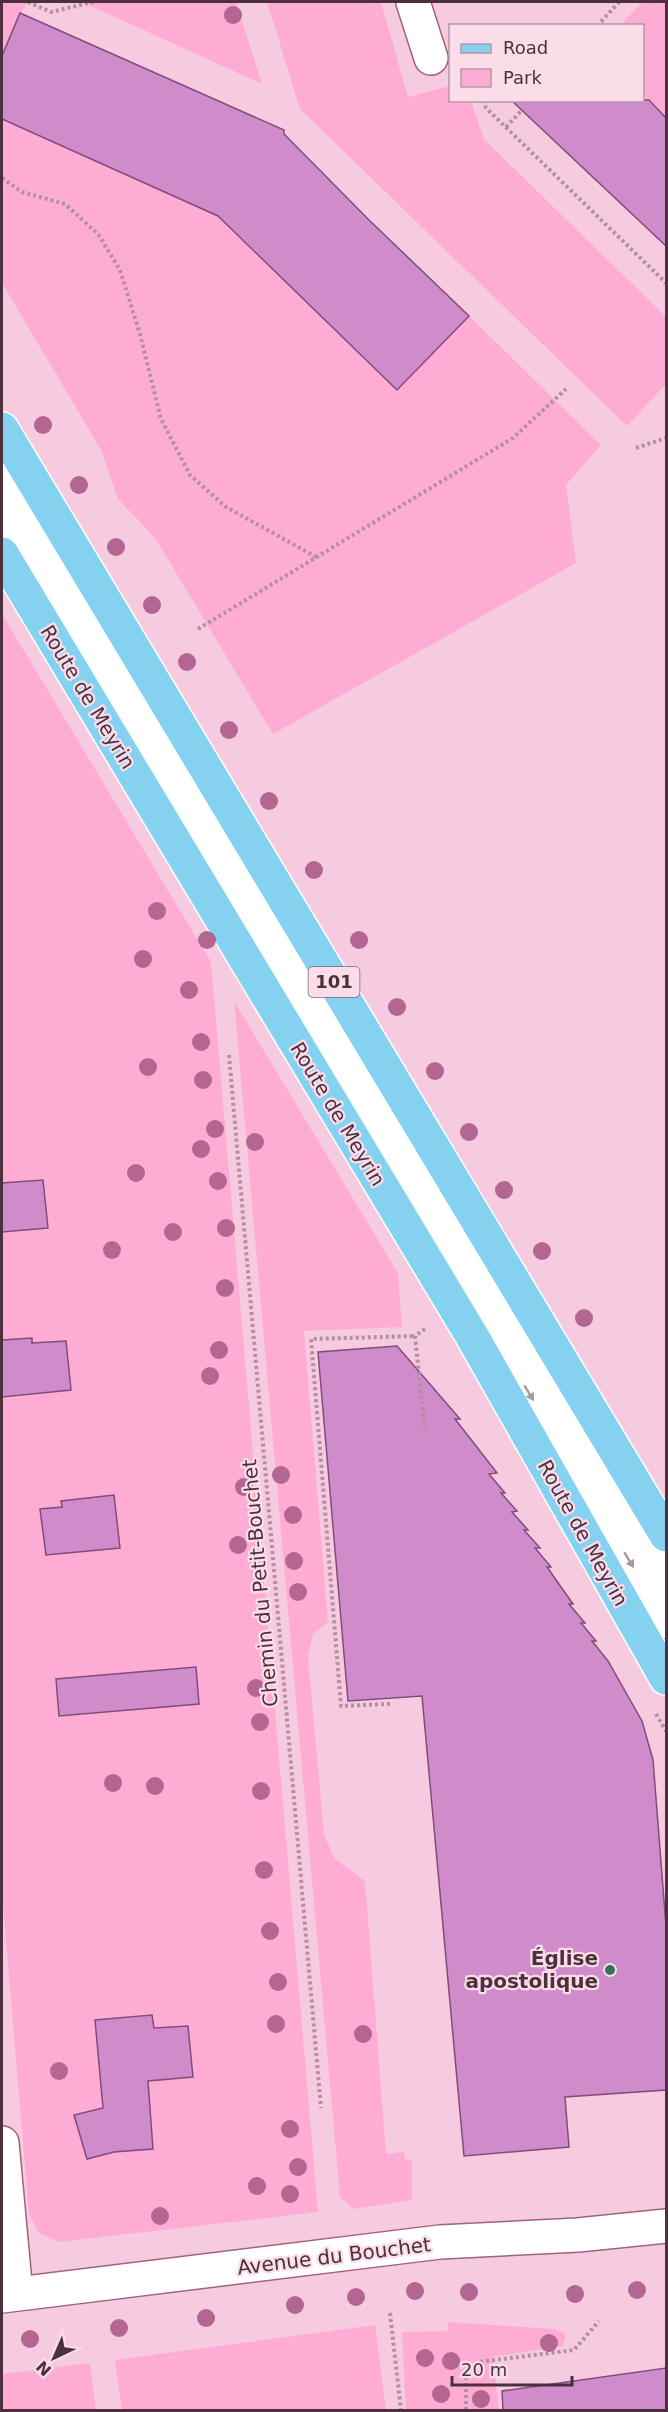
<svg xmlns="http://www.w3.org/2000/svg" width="668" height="2412" viewBox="0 0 668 2412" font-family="'DejaVu Sans',sans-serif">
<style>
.green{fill:#ffacd4}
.building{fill:#d08bca;stroke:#7f4d7c;stroke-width:1.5}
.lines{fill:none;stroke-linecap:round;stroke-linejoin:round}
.minor-casing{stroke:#a36181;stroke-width:36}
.major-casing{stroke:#fff;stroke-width:36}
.path{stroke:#b58fa1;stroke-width:4;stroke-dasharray:3 3;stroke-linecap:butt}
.minor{stroke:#fff;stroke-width:33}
.major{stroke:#84d2f0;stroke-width:33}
.tree{fill:#b36691}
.oneway{fill:#a6989e}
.poi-dot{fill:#33715d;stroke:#fbddea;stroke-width:2}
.labels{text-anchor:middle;stroke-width:4.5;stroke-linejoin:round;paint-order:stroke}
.shield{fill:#fbddea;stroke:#816472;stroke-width:1.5}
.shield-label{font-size:18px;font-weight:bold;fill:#4d303e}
.street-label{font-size:20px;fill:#4d303e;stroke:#fbddea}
.poi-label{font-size:20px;font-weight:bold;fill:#4d303e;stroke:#fbddea;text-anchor:end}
</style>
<rect width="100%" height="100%" fill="#f7cbdf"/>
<!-- green -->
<path class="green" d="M2,2H29L20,13L2,56Z
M82,2H236L262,84Z
M267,2H381L408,97L450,86V100L471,101L484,139L666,317V384L627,426L300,109Z
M643,2H666V118L643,95L642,26H619Z
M2,119L218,216L396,389L469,316L601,445L566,485L576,563L273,734L155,538L118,499L101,450L2,283Z
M2,614L211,962L318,2212L59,2242L39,2233L29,2214L2,1893Z
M234,1001L398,1273L402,1327L304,1331L328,1622L313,1634L308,1656L324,1834L334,1858L365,1881L386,2154L404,2152L405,2160L412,2161V2200L354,2209L340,2197Z
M448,2322L554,2329L566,2334L563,2346L493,2357L499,2410H406L402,2332L447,2331Z
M375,2325L386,2410H122L115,2360Z
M90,2363L96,2410H2V2374Z"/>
<!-- building -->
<path class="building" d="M20,13L284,130V134L369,220L469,316L397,390L218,216L2,119V56Z
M511,100H649L666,118V246Z
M43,1180L48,1228L2,1232V1183Z
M32,1338V1343L66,1341L71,1390L2,1397V1340Z
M397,1346L460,1419H455L497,1473L489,1474L505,1493H501L517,1511L512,1512L528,1530H524L540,1548H535L551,1567H547L573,1604H569L585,1623H581L596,1641H592L608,1661L642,1721L653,1760L666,1926V2090L565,2097L569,2147L464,2156L422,1696L348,1701L318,1352Z
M114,1495L120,1548L46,1555L40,1509L62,1507L61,1501Z
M196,1667L199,1704L59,1716L56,1679Z
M152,2015L154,2028L188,2026L193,2077L148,2081L153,2149L114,2152L87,2159L74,2115L103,2108L95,2020Z
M666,2368V2410H503L502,2391Z"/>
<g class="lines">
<defs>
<path id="minor" d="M413,2L431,58
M2,467L666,1575
M2,515L666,1622
M2,2143L16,2294
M2,2296L440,2242L578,2235L666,2226"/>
<path id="major" d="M2,429L666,1535
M2,554L472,1336L666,1678"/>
</defs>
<!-- minor casing -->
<use href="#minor" class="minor-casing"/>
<!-- major casing -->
<use href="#major" class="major-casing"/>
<!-- path -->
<path class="path" d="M28,2L51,12L93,2
M597,26L619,2
M483,100L486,108L666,283
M506,127L521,111
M2,178L22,192L65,204L98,234L120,270L140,334L161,419L190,475L226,507L318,558
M636,448L666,438
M198,629L513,438L566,389
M229,1055L321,2108
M425,1329L415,1336L425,1431
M390,1704L341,1706L311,1339L415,1336
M656,1714L666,1731
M390,2313L401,2410
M466,2410V2377L479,2362L574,2350L599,2321"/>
<!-- minor -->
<use href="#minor" class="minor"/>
<!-- major -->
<use href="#major" class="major"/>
</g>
<!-- trees -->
<g class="tree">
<circle cx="233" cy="15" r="9"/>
<circle cx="43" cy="425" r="9"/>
<circle cx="79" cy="485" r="9"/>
<circle cx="116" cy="547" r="9"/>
<circle cx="152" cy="605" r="9"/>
<circle cx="187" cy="662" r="9"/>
<circle cx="229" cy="730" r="9"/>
<circle cx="269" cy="801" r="9"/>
<circle cx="314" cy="870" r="9"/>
<circle cx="157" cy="911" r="9"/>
<circle cx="207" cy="940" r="9"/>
<circle cx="359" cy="940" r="9"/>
<circle cx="143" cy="959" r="9"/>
<circle cx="189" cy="990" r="9"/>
<circle cx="397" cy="1007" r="9"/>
<circle cx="201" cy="1042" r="9"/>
<circle cx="148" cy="1067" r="9"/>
<circle cx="435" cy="1071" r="9"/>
<circle cx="203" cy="1080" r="9"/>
<circle cx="215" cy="1129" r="9"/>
<circle cx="469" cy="1132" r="9"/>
<circle cx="255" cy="1142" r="9"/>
<circle cx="201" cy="1149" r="9"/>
<circle cx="136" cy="1173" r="9"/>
<circle cx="218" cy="1181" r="9"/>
<circle cx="504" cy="1190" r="9"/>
<circle cx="226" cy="1228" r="9"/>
<circle cx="173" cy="1232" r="9"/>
<circle cx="112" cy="1250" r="9"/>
<circle cx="542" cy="1251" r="9"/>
<circle cx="225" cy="1288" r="9"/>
<circle cx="584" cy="1318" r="9"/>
<circle cx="219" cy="1350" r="9"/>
<circle cx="210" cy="1376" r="9"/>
<circle cx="281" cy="1475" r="9"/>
<circle cx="244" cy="1487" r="9"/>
<circle cx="293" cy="1515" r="9"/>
<circle cx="238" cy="1545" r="9"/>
<circle cx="294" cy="1561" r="9"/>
<circle cx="298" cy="1592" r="9"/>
<circle cx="256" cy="1688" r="9"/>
<circle cx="260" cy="1722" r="9"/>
<circle cx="113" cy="1783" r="9"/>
<circle cx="155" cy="1786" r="9"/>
<circle cx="261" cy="1791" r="9"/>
<circle cx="264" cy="1870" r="9"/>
<circle cx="270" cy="1931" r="9"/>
<circle cx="278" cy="1982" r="9"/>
<circle cx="276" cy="2024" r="9"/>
<circle cx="363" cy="2034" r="9"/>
<circle cx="59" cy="2071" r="9"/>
<circle cx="290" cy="2129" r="9"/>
<circle cx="298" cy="2167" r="9"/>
<circle cx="257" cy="2186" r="9"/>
<circle cx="290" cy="2194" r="9"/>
<circle cx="160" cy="2216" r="9"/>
<circle cx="637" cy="2290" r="9"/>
<circle cx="415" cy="2291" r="9"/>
<circle cx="469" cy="2292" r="9"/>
<circle cx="575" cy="2294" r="9"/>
<circle cx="356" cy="2297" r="9"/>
<circle cx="295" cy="2305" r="9"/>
<circle cx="206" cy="2318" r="9"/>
<circle cx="119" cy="2328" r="9"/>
<circle cx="30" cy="2339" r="9"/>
<circle cx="549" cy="2343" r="9"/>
<circle cx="425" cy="2358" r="9"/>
<circle cx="451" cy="2361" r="9"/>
<circle cx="441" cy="2394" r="9"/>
<circle cx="481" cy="2399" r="9"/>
</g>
<!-- one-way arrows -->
<defs><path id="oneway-solid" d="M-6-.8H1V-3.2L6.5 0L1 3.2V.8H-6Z" transform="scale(1.5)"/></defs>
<g class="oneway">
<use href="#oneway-solid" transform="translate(529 1393) rotate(59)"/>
<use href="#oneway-solid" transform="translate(629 1560) rotate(59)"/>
</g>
<!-- markers -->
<circle class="poi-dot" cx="610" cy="1970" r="6"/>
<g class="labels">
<!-- shield labels -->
<rect class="shield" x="308.5" y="967" width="51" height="30" rx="4.5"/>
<g class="shield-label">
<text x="334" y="988">101</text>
</g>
<!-- street labels -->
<g class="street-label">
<text transform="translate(88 697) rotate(59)" y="7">Route de Meyrin</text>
<text transform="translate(338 1114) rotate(59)" y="7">Route de Meyrin</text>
<text transform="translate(583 1533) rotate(61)" y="7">Route de Meyrin</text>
<text transform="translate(260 1583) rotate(-95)" y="7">Chemin du Petit-Bouchet</text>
<text transform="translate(334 2256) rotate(-7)" y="7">Avenue du Bouchet</text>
</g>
<!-- poi labels -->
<g class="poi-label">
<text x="598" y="1965">Église<tspan x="598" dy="23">apostolique</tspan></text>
</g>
</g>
<!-- border -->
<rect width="668" height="2412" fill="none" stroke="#4d303e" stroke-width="6"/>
<!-- legend -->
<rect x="449" y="24" width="195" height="78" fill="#fbddea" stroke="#b598a5" stroke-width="1.5"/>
<rect x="461" y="44" width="30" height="9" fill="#84d2f0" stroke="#b598a5" stroke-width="1.5"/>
<text x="503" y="54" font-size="18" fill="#4d303e">Road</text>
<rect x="461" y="69" width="30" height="18" fill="#ffacd4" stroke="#b598a5" stroke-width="1.5"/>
<text x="503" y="84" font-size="18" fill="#4d303e">Park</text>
<!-- north arrow -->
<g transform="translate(54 2358) rotate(224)" stroke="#fbddea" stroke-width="4.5" paint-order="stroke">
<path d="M0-4.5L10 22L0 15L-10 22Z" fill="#4d303e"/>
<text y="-9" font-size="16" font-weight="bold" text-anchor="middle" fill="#4d303e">N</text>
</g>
<!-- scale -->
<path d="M452 2376v9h120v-9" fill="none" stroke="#4d303e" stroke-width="3"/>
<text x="461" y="2376" font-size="18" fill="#4d303e" stroke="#fbddea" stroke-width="4.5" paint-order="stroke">20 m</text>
</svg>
